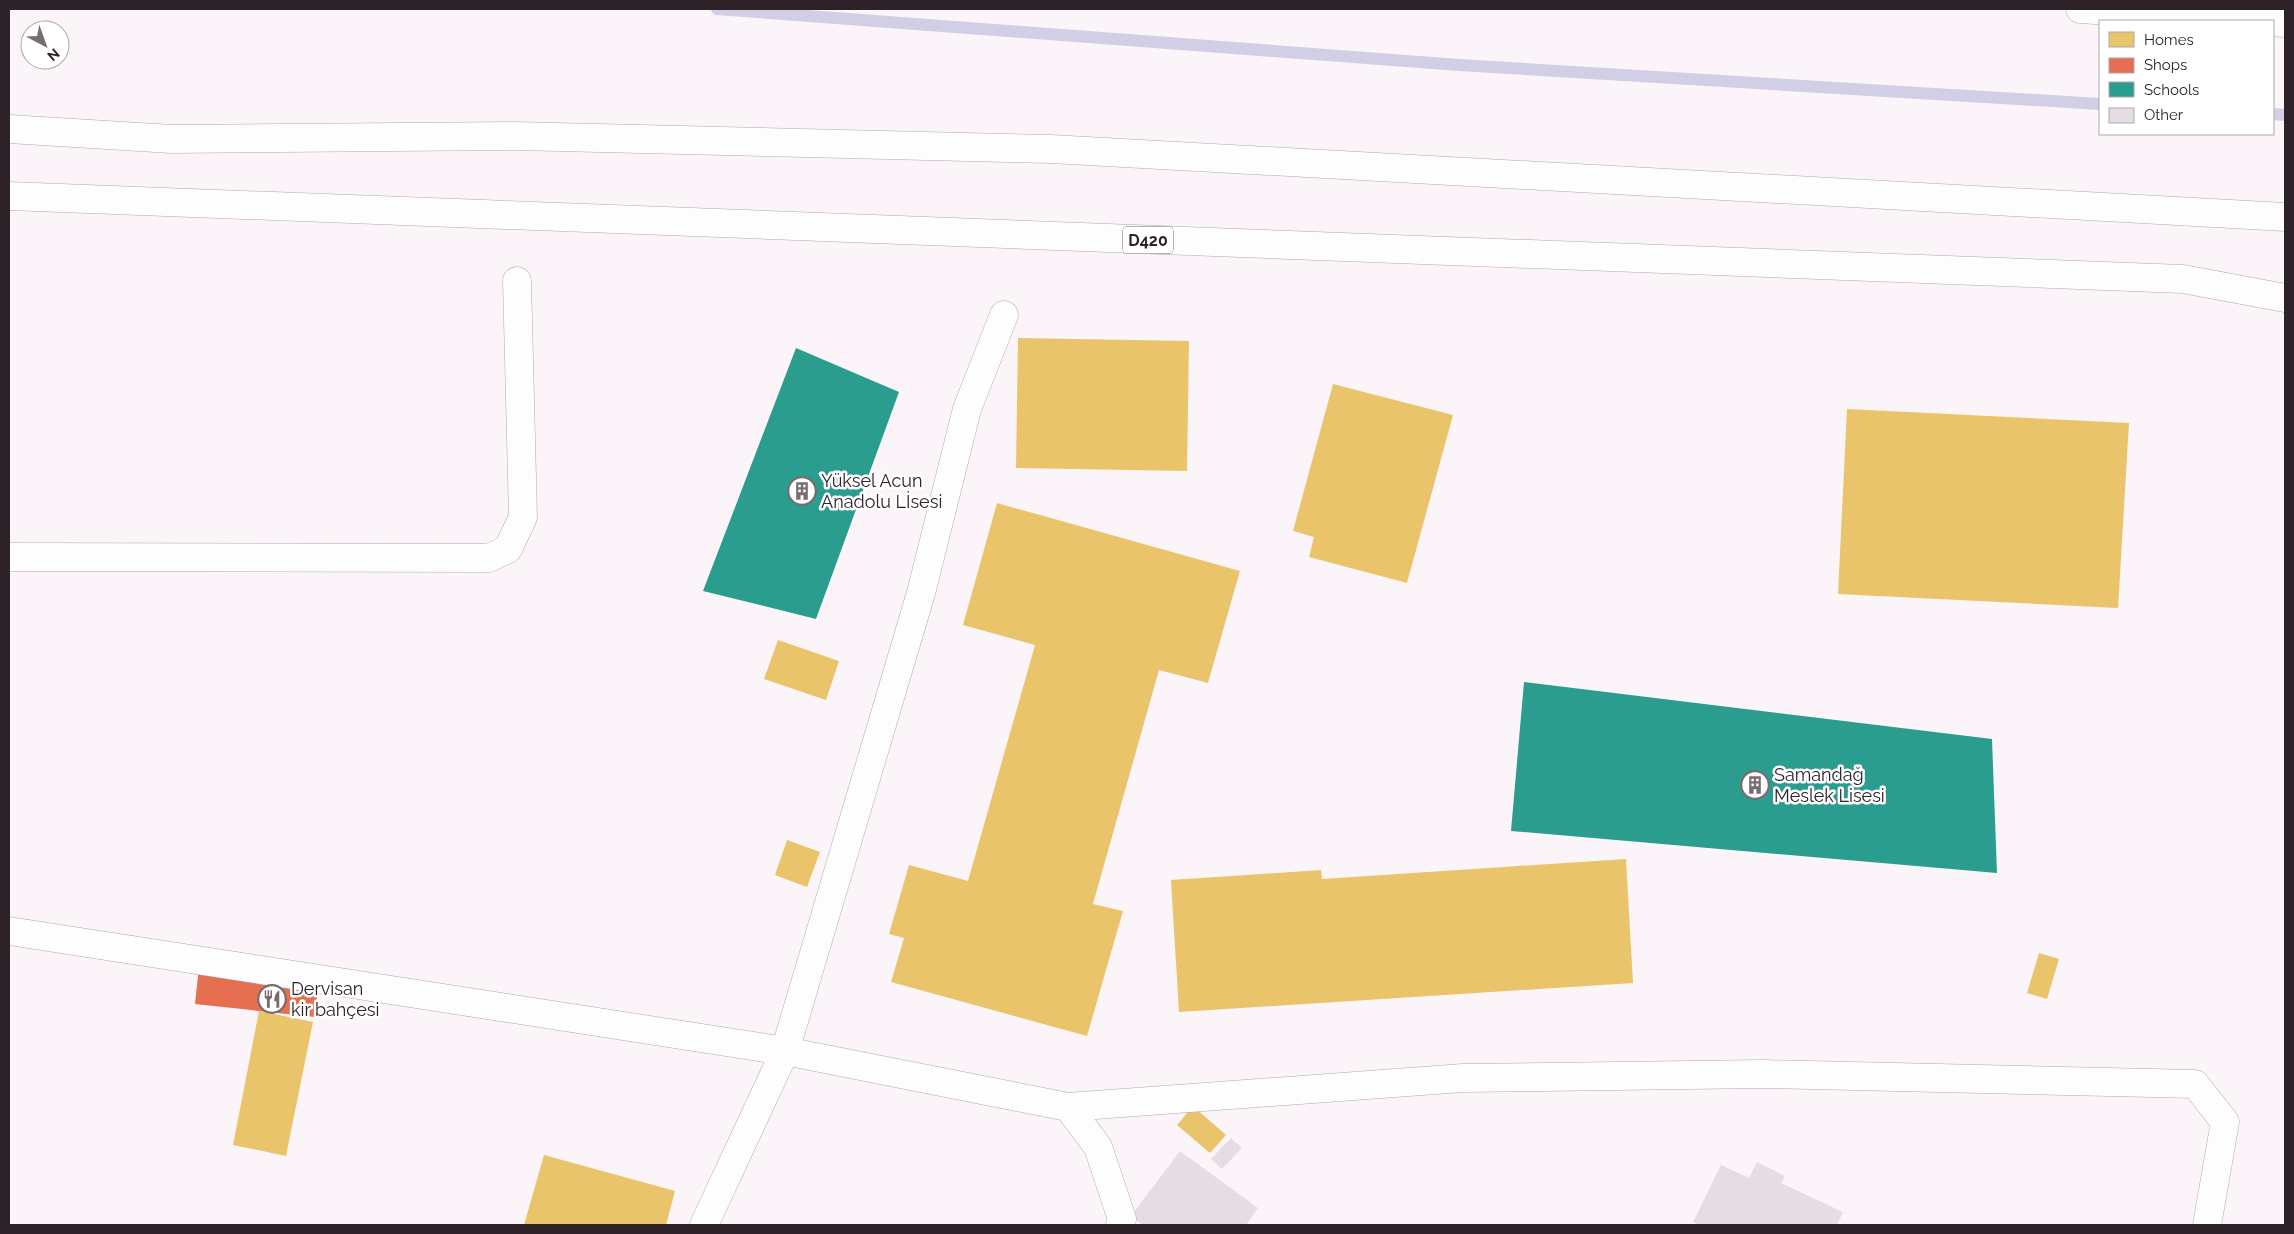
<svg xmlns="http://www.w3.org/2000/svg" width="2294" height="1234" viewBox="0 0 2294 1234" font-family="Raleway,sans-serif">
<style>
.homes{fill:#e9c46a}
.shops{fill:#e76f51}
.schools{fill:#2a9d8f}
.lines{fill:none;stroke-linecap:round;stroke-linejoin:round}
.stream{stroke:#d2cee6;stroke-width:12}
.building{fill:#e4dde4}
.minor-casing{stroke:#b1a8ad;stroke-width:29}
.tertiary-casing{stroke:#b1a8ad;stroke-width:29}
.primary-casing{stroke:#b1a8ad;stroke-width:29}
.minor{stroke:#fefdfe;stroke-width:28}
.tertiary{stroke:#fefdfe;stroke-width:28}
.primary{stroke:#fefdfe;stroke-width:28}
.labels{text-anchor:middle;stroke-width:5;stroke-linejoin:round;paint-order:stroke}
.shield{fill:#fff;stroke:#6d6469;stroke-width:1}
.shield-label{font-size:16px;font-weight:bold;fill:#2e2229}
.poi-label{font-size:18px;fill:#2e2229;stroke:#fff;text-anchor:start}
</style>
<rect width="100%" height="100%" fill="#fbf4f8"/>
<!-- homes -->
<path class="homes" d="M1018,338L1189,341L1187,471L1016,468Z
M1333,384L1453,415L1407,583L1309,557L1314,537L1293,531Z
M1847,409L2129,423L2118,608L1838,594Z
M997,503L1240,571L1208,683L1159,670L1093,904L1123,911L1087,1036L891,982L904,938L889,934L909,865L968,881L1035,645L963,625Z
M778,640L839,661L826,700L764,679Z
M787,840L820,852L807,887L775,875Z
M1626,859L1633,983L1179,1012L1171,880L1321,870L1322,879Z
M2039,953L2059,959L2047,999L2027,993Z
M259,1011L313,1022L286,1156L233,1145Z
M1193,1106L1226,1135L1210,1153L1177,1125Z
M544,1155L675,1191L666,1225H524Z"/>
<!-- shops -->
<path class="shops" d="M199,967L319,981L315,1017L195,1004Z"/>
<!-- schools -->
<path class="schools" d="M796,348L899,392L816,619L703,591Z
M1524,682L1992,739L1997,873L1511,831Z"/>
<g class="lines">
<!-- stream -->
<path class="stream" d="M717,9L1459,65L2100,104
M2273,114L2285,115"/>
</g>
<!-- building -->
<path class="building" d="M1231,1138L1242,1148L1222,1169L1211,1159Z
M1180,1151L1258,1208L1246,1225H1143L1131,1216Z
M1757,1162L1785,1176L1781,1183L1843,1212L1837,1225H1700L1693,1222L1721,1165L1749,1178Z"/>
<g class="lines">
<defs>
<path id="minor" d="M9,557L489,558L508,549L523,517L517,281
M9,931L785,1051L1068,1107
M704,1225L785,1051L921,593L967,409L1004,315
M1120,1225L1122,1219L1098,1147L1068,1107L1463,1078L1763,1074L2195,1084L2225,1122L2207,1225"/>
<path id="tertiary" d="M2080,9L2264,21
M2273,22L2285,23"/>
<path id="primary" d="M9,129L172,139L516,136L1051,149L2285,217
M9,196L2183,279L2285,298"/>
</defs>
<!-- minor casing -->
<use href="#minor" class="minor-casing"/>
<!-- tertiary casing -->
<use href="#tertiary" class="tertiary-casing"/>
<!-- primary casing -->
<use href="#primary" class="primary-casing"/>
<!-- minor -->
<use href="#minor" class="minor"/>
<!-- tertiary -->
<use href="#tertiary" class="tertiary"/>
<!-- primary -->
<use href="#primary" class="primary"/>
</g>
<!-- icons -->
<defs>
<symbol id="building-ring" viewBox="-11 -11 22 22"><circle r="9.5" fill="#fff" stroke="#766c71" stroke-width="1.5"/><path d="M-4-6H4V6H1V3H-1V6H-4ZM-2.5-4.3h1.7v1.8h-1.7ZM.8-4.3h1.7v1.8H.8ZM-2.5-1h1.7V.8h-1.7ZM.8-1h1.7V.8H.8Z" fill="#766c71"/></symbol>
<symbol id="restaurant-ring" viewBox="-11 -11 22 22"><circle r="9.5" fill="#fff" stroke="#766c71" stroke-width="1.5"/><path d="M-5-6h1v4h1v-4h1v4h1v-4h1v5L-1.5 .5V6h-2V.5L-5-1ZM5-6V6H3V1.5H1.5Q1.5-4 5-6Z" fill="#766c71"/></symbol>
</defs>
<g fill-rule="evenodd">
<use href="#building-ring" x="786" y="475" width="32" height="32"/>
<use href="#building-ring" x="1739" y="769" width="32" height="32"/>
<use href="#restaurant-ring" x="256" y="983" width="32" height="32"/>
</g>
<g class="labels">
<!-- shield labels -->
<rect class="shield" x="1123" y="226.5" width="50" height="27" rx="4"/>
<g class="shield-label">
<text x="1148" y="246">D420</text>
</g>
<!-- poi labels -->
<g class="poi-label">
<text x="821" y="487">Yüksel Acun<tspan x="821" dy="21">Anadolu Lİsesi</tspan></text>
<text x="1774" y="781">Samandağ<tspan x="1774" dy="21">Meslek Lisesi</tspan></text>
<text x="291" y="995">Dervisan<tspan x="291" dy="21">kir bahçesi</tspan></text>
</g>
</g>
<!-- border -->
<rect width="2294" height="1234" fill="none" stroke="#2e2229" stroke-width="20"/>
<!-- legend -->
<rect x="2099" y="20" width="175" height="115" fill="#ffffff" stroke="#aba7a9"/>
<rect x="2109" y="32" width="25" height="15" fill="#e9c46a" stroke="#aba7a9"/>
<text x="2144" y="45" font-size="15" fill="#2e2229">Homes</text>
<rect x="2109" y="58" width="25" height="15" fill="#e76f51" stroke="#aba7a9"/>
<text x="2144" y="70" font-size="15" fill="#2e2229">Shops</text>
<rect x="2109" y="82" width="25" height="15" fill="#2a9d8f" stroke="#aba7a9"/>
<text x="2144" y="95" font-size="15" fill="#2e2229">Schools</text>
<rect x="2109" y="108" width="25" height="15" fill="#e4dde4" stroke="#aba7a9"/>
<text x="2144" y="120" font-size="15" fill="#2e2229">Other</text>
<!-- north arrow -->
<g transform="translate(45 45) rotate(139)"><circle r="24" fill="#ffffff" stroke="#aba7a9"/>
<path d="M0-4L9 19L0 12L-9 19Z" fill="#766c71"/>
<text y="-8" font-size="14" font-weight="bold" text-anchor="middle" fill="#2e2229">N</text>
</g>
</svg>
